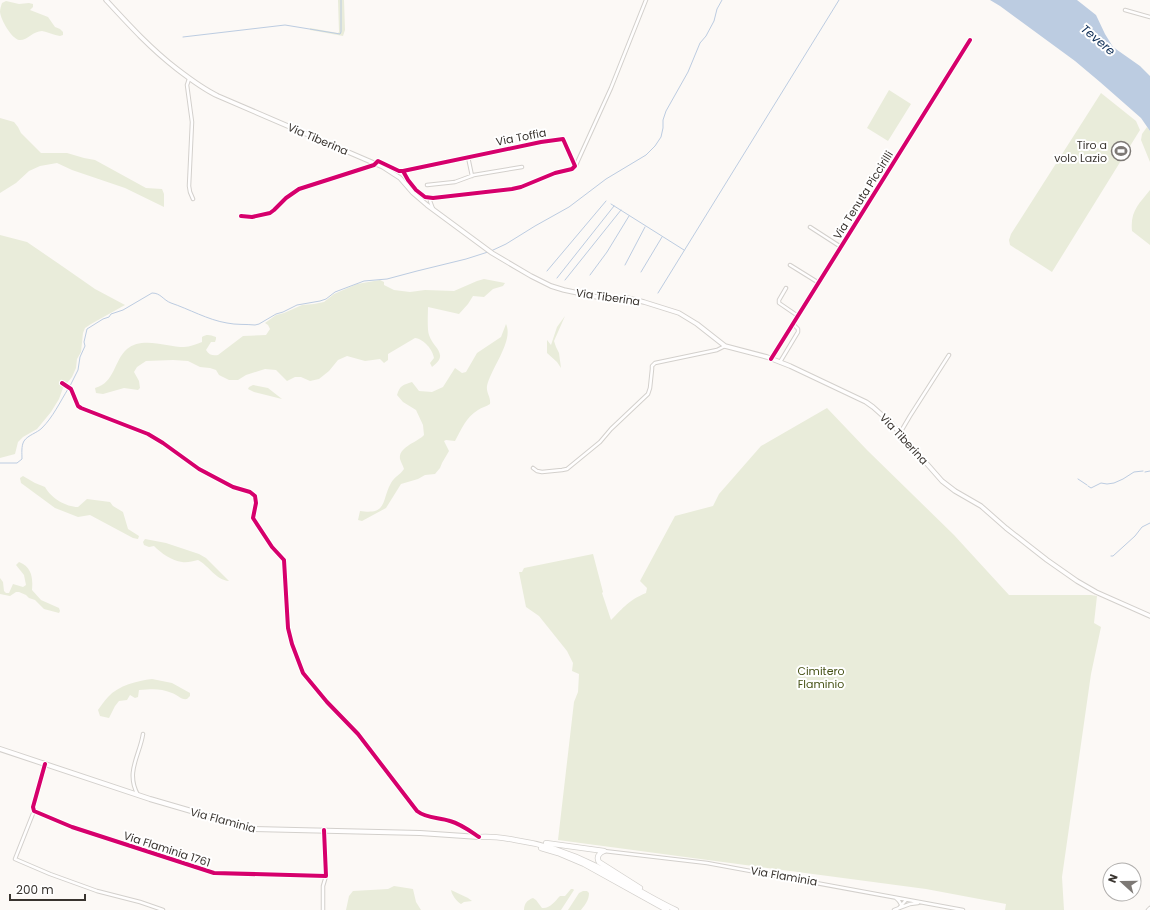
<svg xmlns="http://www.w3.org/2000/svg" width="1150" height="910" viewBox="0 0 1150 910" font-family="Poppins,sans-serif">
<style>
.green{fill:#e9ecda}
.water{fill:#bccce1}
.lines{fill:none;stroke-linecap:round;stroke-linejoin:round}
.stream{stroke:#bccce1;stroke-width:1}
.street-casing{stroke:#d3d0cc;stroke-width:4.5}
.secondary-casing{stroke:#d3d0cc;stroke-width:5.5}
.primary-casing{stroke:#d3d0cc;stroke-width:6}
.highway-casing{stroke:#d3d0cc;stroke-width:6}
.street{stroke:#fffefe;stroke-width:2.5}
.secondary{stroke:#fffefe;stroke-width:3.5}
.primary{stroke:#fffefe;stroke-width:4}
.highway{stroke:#fffefe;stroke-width:4.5}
.cycleway-casing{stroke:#fff;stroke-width:6}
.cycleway{stroke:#d6006c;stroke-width:4}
.labels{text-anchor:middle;stroke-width:4;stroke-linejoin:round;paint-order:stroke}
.street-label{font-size:11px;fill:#39342f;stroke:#fff}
.poi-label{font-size:11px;fill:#39342f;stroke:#fff;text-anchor:end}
.park-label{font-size:11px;fill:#485318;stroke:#fff}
.water-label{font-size:12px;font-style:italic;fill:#0c2c55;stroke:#fff}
</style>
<rect width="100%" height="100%" fill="#fcf9f6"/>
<!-- green -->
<path class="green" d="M338,0H344L345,30L343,36L310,30V28L338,33L339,32Z
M6,1L19,4L29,3L33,4V7L30,10L48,17L55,27L60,29L63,32V35L60,36C54,35 47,32 42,31C33,31 27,41 19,40C11,38 1,20 0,12C0,9 1,6 2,3Z
M889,90L911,104L888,141L867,128Z
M1101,93L1136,121L1140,130L1052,272L1010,245L1009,240L1011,234Z
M0,118L14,122L18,127L21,133L41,153H67L84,158L95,160L146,188L162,189L164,194V207L125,188L72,170L57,163L40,166L29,171L16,183L0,193Z
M1147,127L1150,131V162L1141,140L1142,134Z
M1150,190V245L1132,231C1130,211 1139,204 1150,190Z
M0,235L27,242L62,266L95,289L125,305L91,324L85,328L83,333L81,352L77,359L76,368L72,377L63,388L59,399L51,412L37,429L23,437L18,442L15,454L0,458Z
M484,279L505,283L503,286L493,289L484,297L473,296L468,304L459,314L428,307C428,314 427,329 429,335C433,348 450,354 432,367L430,363L434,358C433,350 424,339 415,338L388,354V360L384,363L380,359L365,361L347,356L338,360L329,371L319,379L310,381L301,377H295L287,381L276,370L265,369L246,375L238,380H229L219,375L216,370L210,368L200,367L188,361L173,360L146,361L137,367L134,372L139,381L140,388L138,390L124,388L103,394L96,393L95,388C115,383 114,360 127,349C142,336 168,347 184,347C190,347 196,344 202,342V337C207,334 210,335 216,337V339L215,342H211L206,350C209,355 213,356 218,355L243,336L266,335L270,329L268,325L265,323L276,315L284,313L302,305L314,304L324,302L334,294L357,284L380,280L384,282V285L394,290L410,292L425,290L454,291L477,281Z
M565,316L554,341L556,347L559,353L561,368L557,362L547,353V340L551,345L557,327Z
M506,324C514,341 491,368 487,386C486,393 491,397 490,404C486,407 482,407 478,410C466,417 461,430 455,441L446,440L444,441L449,451L442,463L440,468L435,474L425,475L418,479L401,484L386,508L362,521L358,520L360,511C388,515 381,501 391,483C394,477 400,475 404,469C403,466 401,462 400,459C398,447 418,442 424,435L423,425L416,410L403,402L397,395C400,385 403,385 412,382L419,391L432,392L443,387L455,368L462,373L466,372L477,353L501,337Z
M253,385L268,388L282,399L254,392L248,389L249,387Z
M827,408L867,450L954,535L1009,595H1091L1097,596L1094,623L1101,627L1091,674L1062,877L1064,910H1005L1006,904L926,889L558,840L574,702L578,692L579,674L572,671L573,663L567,651L539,616L526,607L519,572H522L524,568L593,554L603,592L602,593L611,620C624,607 629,600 646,593L647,588L640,581L675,516L713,506L719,494L761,446Z
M23,476L35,483L45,487C51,498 66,507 78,507L87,499L110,502L113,506L123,512L128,529L139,536L138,539L133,538L90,515L78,517L55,508L21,483L20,478Z
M145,539L166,543L199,554L206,558L229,581C216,580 209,566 198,560C193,561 187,563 182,562C172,561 161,553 154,546L149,547L144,545L143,542Z
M19,562C32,567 33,578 32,590L41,600L59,608L60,611L59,613L44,609L35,600L29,598L26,595L19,592H16L10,596L0,594V578L3,582L4,591L6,593H9L13,584L23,587L26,585L24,575L16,565Z
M152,679L172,683L190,693V696L187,699C181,700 178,695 172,693C160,688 152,689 139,690L138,697L135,698L130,695L127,700L119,701L115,706L109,718L100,716L98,710C101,706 104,701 108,697C119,685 137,681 152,679Z
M394,886L413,889L416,902L421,910H346L349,896L353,891L388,889Z
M571,889H573L574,890L561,910H524C524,904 527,900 533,898L536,900L542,908C550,909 555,901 560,896H565Z
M451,890L468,898L472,901L464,902L461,904C456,901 452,895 451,890Z
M583,891H587L589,893C589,900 585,905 581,910H568L579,893Z"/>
<!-- water -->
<path class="water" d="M990,0H1077L1096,15L1105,34L1113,47L1140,66L1150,76V131L1141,118L1100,82L1075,61L1000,6Z"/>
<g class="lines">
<!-- stream -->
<path class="stream" d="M183,37L285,25L340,34L341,32V0
M611,204L684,250
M491,251L506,244L535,226L569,207L606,179L646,155L655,146L661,137L663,128V120L666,111L688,72L700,43L706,36L714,21L717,9L722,0
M625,265L645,227
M547,271L606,201
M641,272L662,237
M590,275L607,252L629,216
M557,278L614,206
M565,280L621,210
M658,293L839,0
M70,386L78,370L80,357L85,346L84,342L87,329L103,319L109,317L111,314L123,310L152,293C161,293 163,300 171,303C189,309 208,320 227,323C236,325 246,324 255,325L259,324L276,314L283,312L297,305L320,301L326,299L335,292L364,281L387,279L417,271L466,259L488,252
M0,463H17L22,459C22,454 21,446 24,441C28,435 37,433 42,428C53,417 60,402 68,389
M1145,472L1150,471
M1078,479L1087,485
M1088,486L1091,488L1101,483L1107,484L1114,483L1123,479L1134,472L1143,471
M1111,556H1113L1135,536L1142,527L1150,523"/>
<defs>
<path id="street" d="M1125,10L1150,17
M189,79L187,85L192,122L189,186L190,192L193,199
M468,157L472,176
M575,166L576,165L611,88L646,0
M427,185L455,182L474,175L522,167
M432,198L430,201L433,209
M241,216L252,217L270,213L274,210L286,198L299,189L374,165L378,161L399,171H403L408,180L416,190L425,197L433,198L512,189L521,187L555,173L572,169L575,166L563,139L541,142L403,171
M810,227L841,247
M790,265L819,283
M786,288L779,300V303L798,316
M771,359L970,40
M780,362L798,332V329L793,324
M62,383L71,389L78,406L81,408L148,434L163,443L199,469L233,487L250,492L255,496L256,503L253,518L272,547L284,560L288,628L292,644L303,673L327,702L358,734L417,811C427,819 439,817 450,821C460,824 469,831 478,836
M900,433L910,416L949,355
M533,468L537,471L542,472L562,470L567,469L600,442L611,429L648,394L650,388L652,369V366L655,363L717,350L725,346
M45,764L33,807L34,811L72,827L214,873L326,876L324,830
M138,795C125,772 140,755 143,734
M34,811L15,859L50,874L97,891L140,902L163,910
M604,851L707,863L963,910
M896,898L899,901L902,906
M899,908L906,900
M323,910V886L326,876
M894,910L910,904L918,903
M1148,910L1150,908"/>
<path id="secondary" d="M106,0C129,25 150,48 177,69C190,79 203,89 218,96L383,167L400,178L413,193L427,205L492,253L531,276L551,286L564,290L597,297L608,298H627L644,302L679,313L697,324L725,346L767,357L790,366L866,402L873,407L891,423L942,481L955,491L981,506L1006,528L1047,560L1077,581L1096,592L1150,616"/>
<path id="primary" d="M0,749L150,799L253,829L420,833L479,837"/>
<path id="highway" d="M479,837C490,836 504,838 515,840C544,844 570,853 596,866C623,880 648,897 676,910
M546,843L604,851
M541,848L558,853L584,864L667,910
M604,851C599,853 596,857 599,862L640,888"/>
</defs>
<!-- street casing -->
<use href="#street" class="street-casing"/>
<!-- secondary casing -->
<use href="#secondary" class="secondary-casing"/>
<!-- primary casing -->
<use href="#primary" class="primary-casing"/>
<!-- highway casing -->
<use href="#highway" class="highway-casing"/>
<!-- street -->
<use href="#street" class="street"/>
<!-- secondary -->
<use href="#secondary" class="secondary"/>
<!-- primary -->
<use href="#primary" class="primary"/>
<!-- highway -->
<use href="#highway" class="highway"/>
<defs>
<path id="cycleway" d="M241,216L252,217L270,213L274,210L286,198L299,189L374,165L378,161L399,171H403L408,180L416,190L425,197L433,198L512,189L521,187L555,173L572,169L575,166L563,139L541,142L403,171
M771,359L970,40
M62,383L71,389L78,406L81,408L148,434L163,443L199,469L233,487L250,492L255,496L256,503L253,518L272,547L284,560L288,628L292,644L303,673L327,702L358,734L417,811C427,819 439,817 450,821C461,824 470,831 479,837
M45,764L33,807L34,811L72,827L214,873L326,876L324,830"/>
</defs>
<!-- cycleway casing -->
<use href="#cycleway" class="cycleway-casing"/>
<!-- cycleway -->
<use href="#cycleway" class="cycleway"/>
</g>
<!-- icons -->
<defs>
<symbol id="stadium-ring" viewBox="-11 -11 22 22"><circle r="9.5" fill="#fff" stroke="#7d7975" stroke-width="1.5"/><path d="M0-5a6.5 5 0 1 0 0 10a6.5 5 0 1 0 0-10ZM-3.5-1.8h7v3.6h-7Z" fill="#7d7975"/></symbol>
</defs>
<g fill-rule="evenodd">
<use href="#stadium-ring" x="1110" y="140" width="22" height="22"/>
</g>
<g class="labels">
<!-- street labels -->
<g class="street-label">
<text transform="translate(521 137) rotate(-11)" y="4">Via Toffia</text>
<text transform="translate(318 139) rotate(23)" y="4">Via Tiberina</text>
<text transform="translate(863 195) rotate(-58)" y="4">Via Tenuta Piccirilli</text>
<text transform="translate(608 297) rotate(8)" y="4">Via Tiberina</text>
<text transform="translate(904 439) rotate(47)" y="4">Via Tiberina</text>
<text transform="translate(223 820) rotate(15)" y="4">Via Flaminia</text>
<text transform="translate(167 849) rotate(18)" y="4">Via Flaminia 1761</text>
<text transform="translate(784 876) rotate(10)" y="4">Via Flaminia</text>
</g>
<!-- poi labels -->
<g class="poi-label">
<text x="1107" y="149">Tiro a<tspan x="1107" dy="13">volo Lazio</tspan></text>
</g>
<!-- park labels -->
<g class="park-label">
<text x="821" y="675">Cimitero<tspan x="821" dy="13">Flaminio</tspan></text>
</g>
<!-- water labels -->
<g class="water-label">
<text transform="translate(1098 40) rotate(40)" y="4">Tevere</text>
</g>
</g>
<!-- north arrow -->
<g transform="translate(1122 882) rotate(291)"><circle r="19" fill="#ffffff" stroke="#b0aeac"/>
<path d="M0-3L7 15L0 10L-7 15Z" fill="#7d7975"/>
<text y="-6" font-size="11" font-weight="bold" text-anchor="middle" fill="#39342f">N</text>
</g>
<!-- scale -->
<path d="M10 894v6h75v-6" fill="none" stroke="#39342f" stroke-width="2"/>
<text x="16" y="894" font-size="12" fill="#39342f" stroke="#ffffff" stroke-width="3" paint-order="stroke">200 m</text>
</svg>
